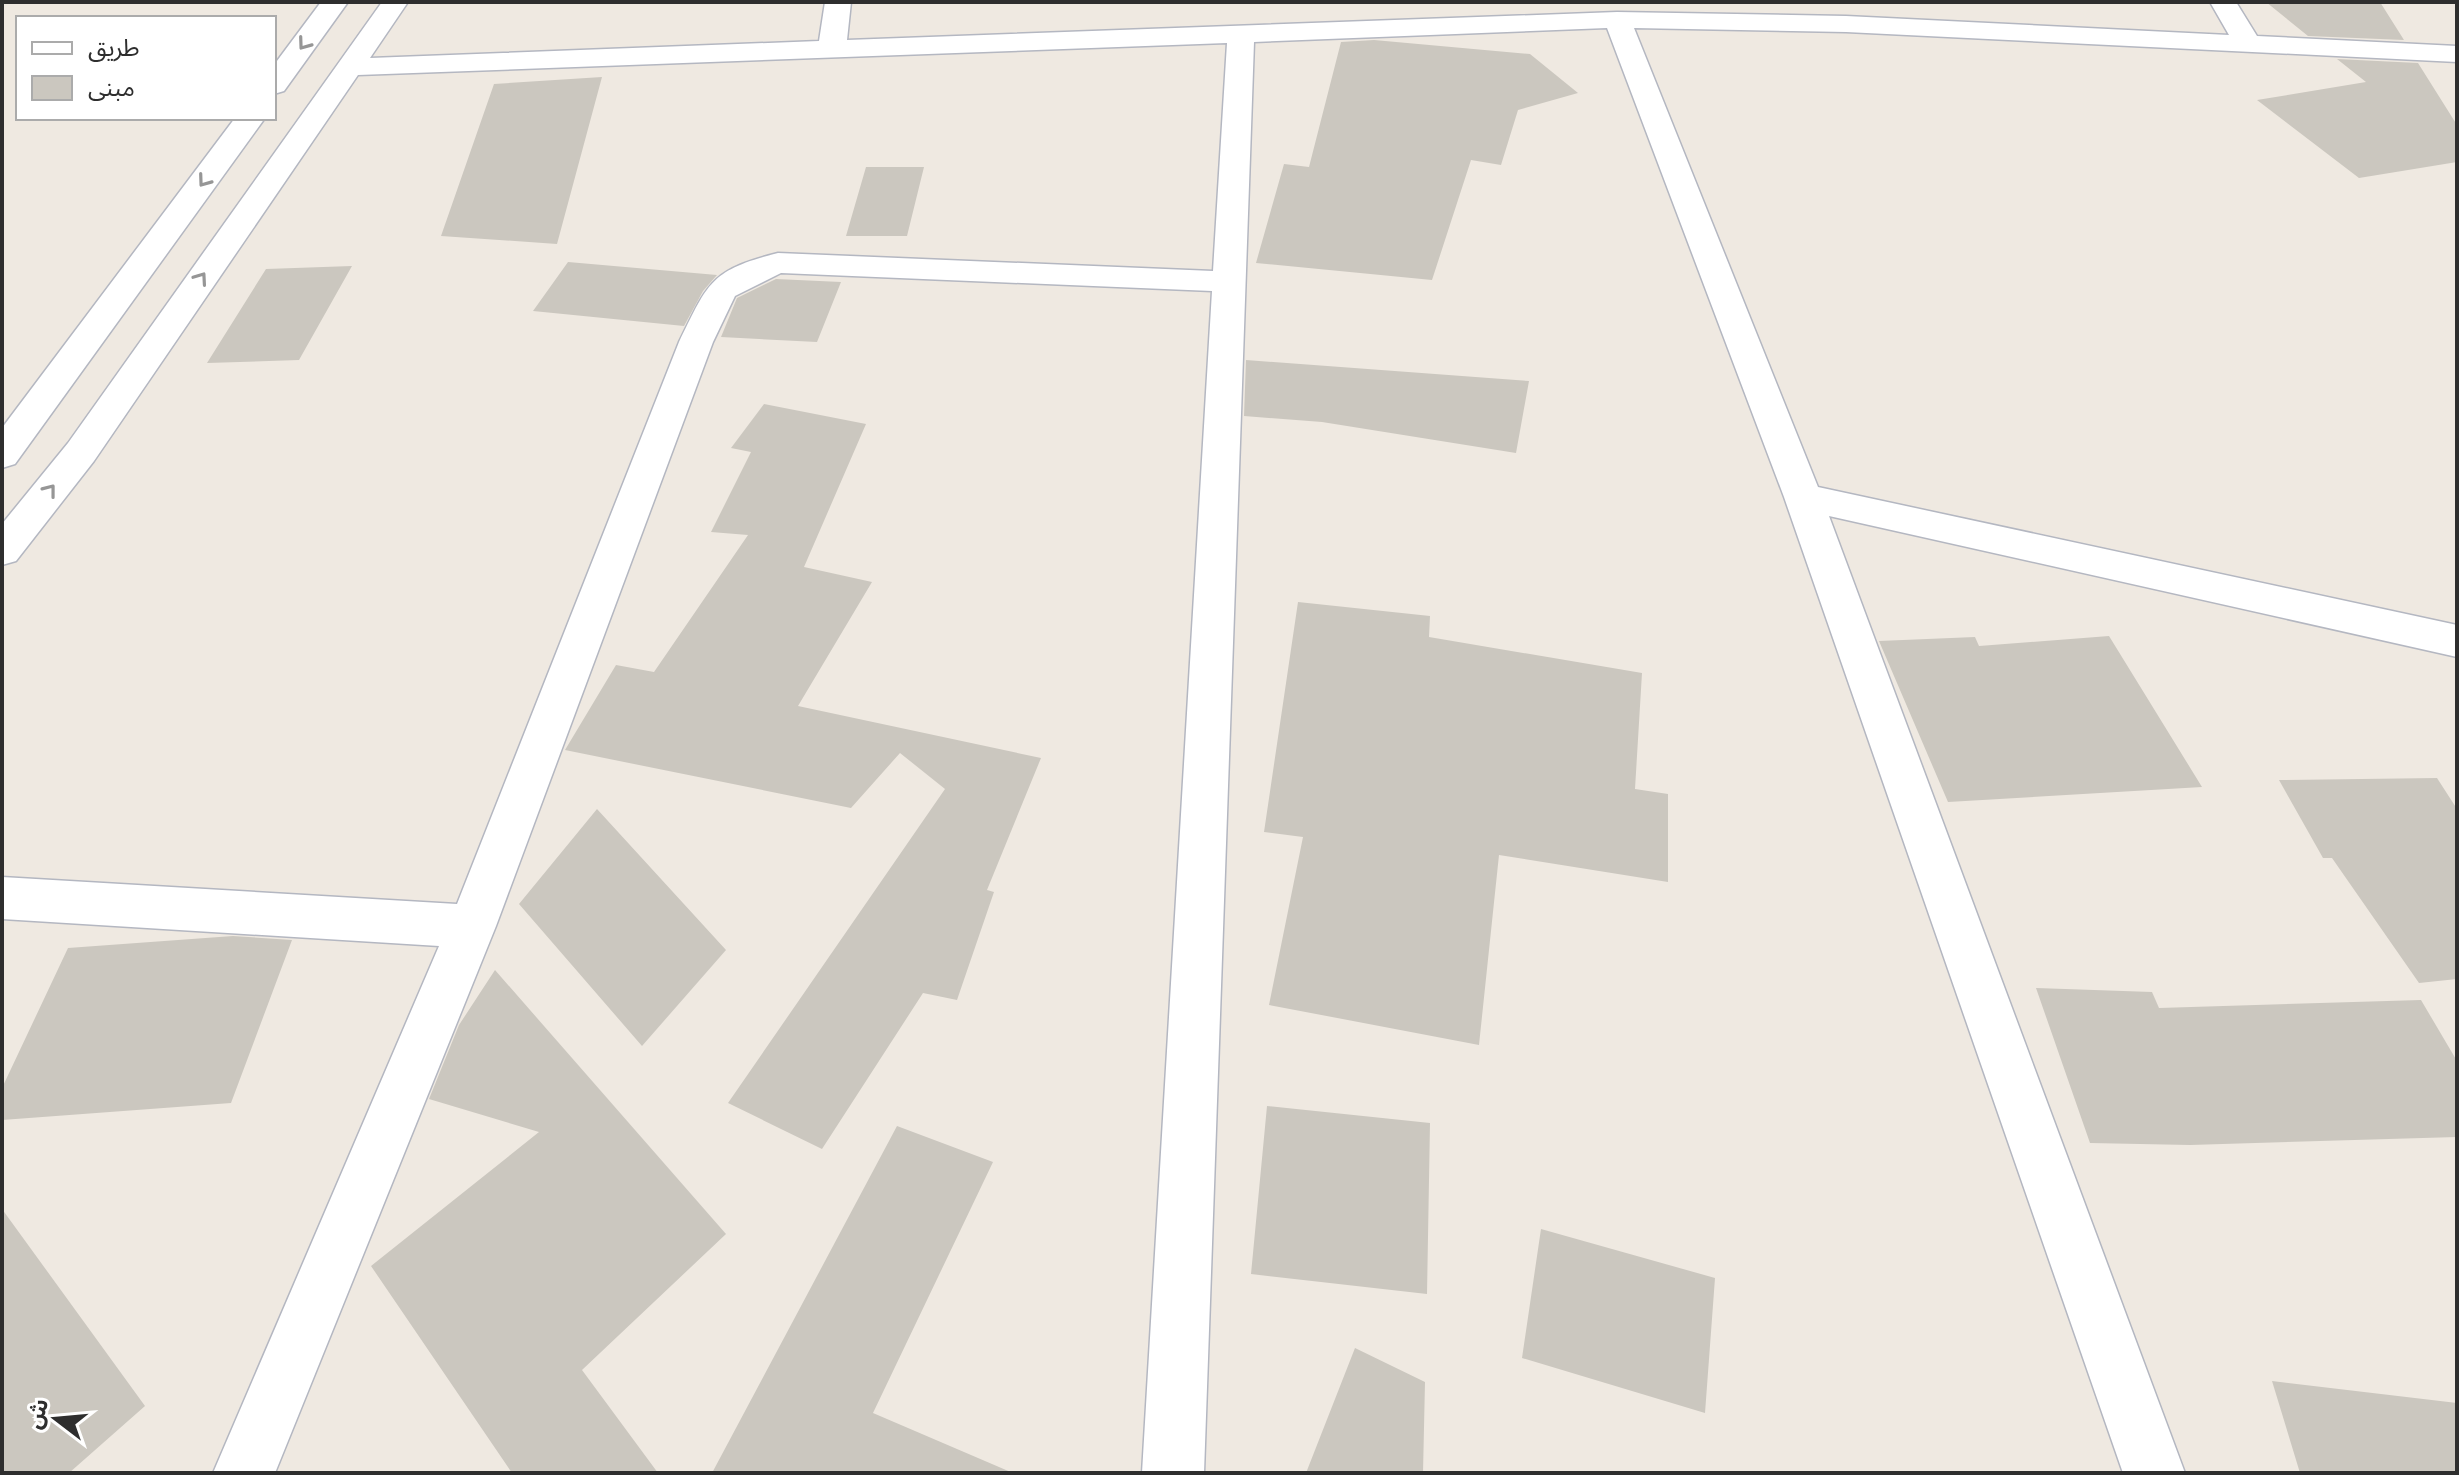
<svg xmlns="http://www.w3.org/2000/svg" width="2459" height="1475" viewBox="0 0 2459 1475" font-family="Mulish,'Noto Sans Arabic',sans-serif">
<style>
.building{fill:#cbc7bf}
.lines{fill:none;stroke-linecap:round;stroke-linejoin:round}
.minor-casing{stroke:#b4b7c1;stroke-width:3}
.minor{fill:#fff;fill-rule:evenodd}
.oneway{stroke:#969696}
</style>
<rect width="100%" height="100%" fill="#efe9e1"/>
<!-- building -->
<path class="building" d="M2266,2H2380L2404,40L2308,36Z
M1374,40L1530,54L1578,93L1518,110L1501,165L1471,160L1432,280L1256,263L1284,164L1309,167L1341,42Z
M2337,59L2418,63L2457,125V162L2359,178L2257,100L2366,82Z
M602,77L557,244L441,236L494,84Z
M866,167H924L907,236H846Z
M568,262L717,275L703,291L684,326L533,311Z
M352,266L299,360L207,363L266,269Z
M776,279L841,282L817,342L721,337L737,298Z
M1246,360L1529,381L1516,453L1322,422L1244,416Z
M764,404L866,424L804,567L872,582L798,706L1041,758L987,890L994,892L957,1000L923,993L822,1149L728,1103L945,789L900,753L851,808L565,750L616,665L654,672L748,535L711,532L751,452L731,448Z
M1298,602L1430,616L1429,637L1642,673L1635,789L1668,794V882L1499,855L1479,1045L1269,1005L1303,837L1264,832Z
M2109,636L2202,787L1948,802L1879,641L1975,637L1979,646Z
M2437,778L2457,809V979L2419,983L2332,858H2323L2279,780Z
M597,809L726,950L642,1046L519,904Z
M233,936L292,940L231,1103L2,1120V1088L68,948Z
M495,970L726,1234L582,1370L658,1473H512L371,1266L539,1132L429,1099L459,1025Z
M2036,988L2152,992L2159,1008L2421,1000L2457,1061V1137L2190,1145L2090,1143Z
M1267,1106L1430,1123L1427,1294L1251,1274Z
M897,1126L993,1162L873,1413L1013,1473H712Z
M2,1209L145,1406L69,1473H2Z
M1541,1229L1715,1278L1705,1413L1522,1358Z
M1355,1348L1425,1382L1423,1473H1306Z
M2272,1381L2457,1403V1473H2300Z"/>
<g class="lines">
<defs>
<path id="minor" d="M321,2H348L284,91L274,94V65Z
M382,2H408L370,58L819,41L825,2H851L847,40L1617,12L1846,16L2229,35L2210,2H2236L2257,36L2457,46V62L1846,32L1634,28L1818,487L2457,625V657L1829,516L2185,1473H2123L1784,497L1607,28L1254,42L1204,1473H1142L1212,291L781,273L735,296L713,342L496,926L275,1473H213L439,946L2,919V877L457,904L679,342C708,283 710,270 778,253L1213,271L1227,43L358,75L94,461L16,561L2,565V524L68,443Z
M235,118H265L15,464L2,468V428Z"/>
</defs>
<!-- minor casing -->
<use href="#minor" class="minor-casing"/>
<!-- minor -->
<use href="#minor" class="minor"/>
</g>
<!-- one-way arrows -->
<defs><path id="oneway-chevron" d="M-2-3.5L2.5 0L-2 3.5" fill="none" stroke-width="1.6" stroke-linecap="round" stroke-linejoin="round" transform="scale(2)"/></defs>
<g class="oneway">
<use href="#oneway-chevron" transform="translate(304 44) rotate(126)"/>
<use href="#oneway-chevron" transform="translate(204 181) rotate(126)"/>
<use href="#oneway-chevron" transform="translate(201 278) rotate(-55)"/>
<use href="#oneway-chevron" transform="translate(50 490) rotate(-52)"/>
</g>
<!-- border -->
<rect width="2459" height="1475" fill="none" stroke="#2e2e2e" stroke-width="8"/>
<!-- legend -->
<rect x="16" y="16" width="260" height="104" fill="#ffffff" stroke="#ababab" stroke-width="2"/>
<rect x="32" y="42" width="40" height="12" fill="#ffffff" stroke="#ababab" stroke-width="2"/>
<text x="88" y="56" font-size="24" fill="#2e2e2e">طريق</text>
<rect x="32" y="76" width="40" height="24" fill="#cbc7bf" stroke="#ababab" stroke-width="2"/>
<text x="88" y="96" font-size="24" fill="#2e2e2e">مبنى</text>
<!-- north arrow -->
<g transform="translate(56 1419) rotate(286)" stroke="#ffffff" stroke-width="6" paint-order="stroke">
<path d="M0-6L14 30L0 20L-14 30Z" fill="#2e2e2e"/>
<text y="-12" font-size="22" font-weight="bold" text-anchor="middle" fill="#2e2e2e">ش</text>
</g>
</svg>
